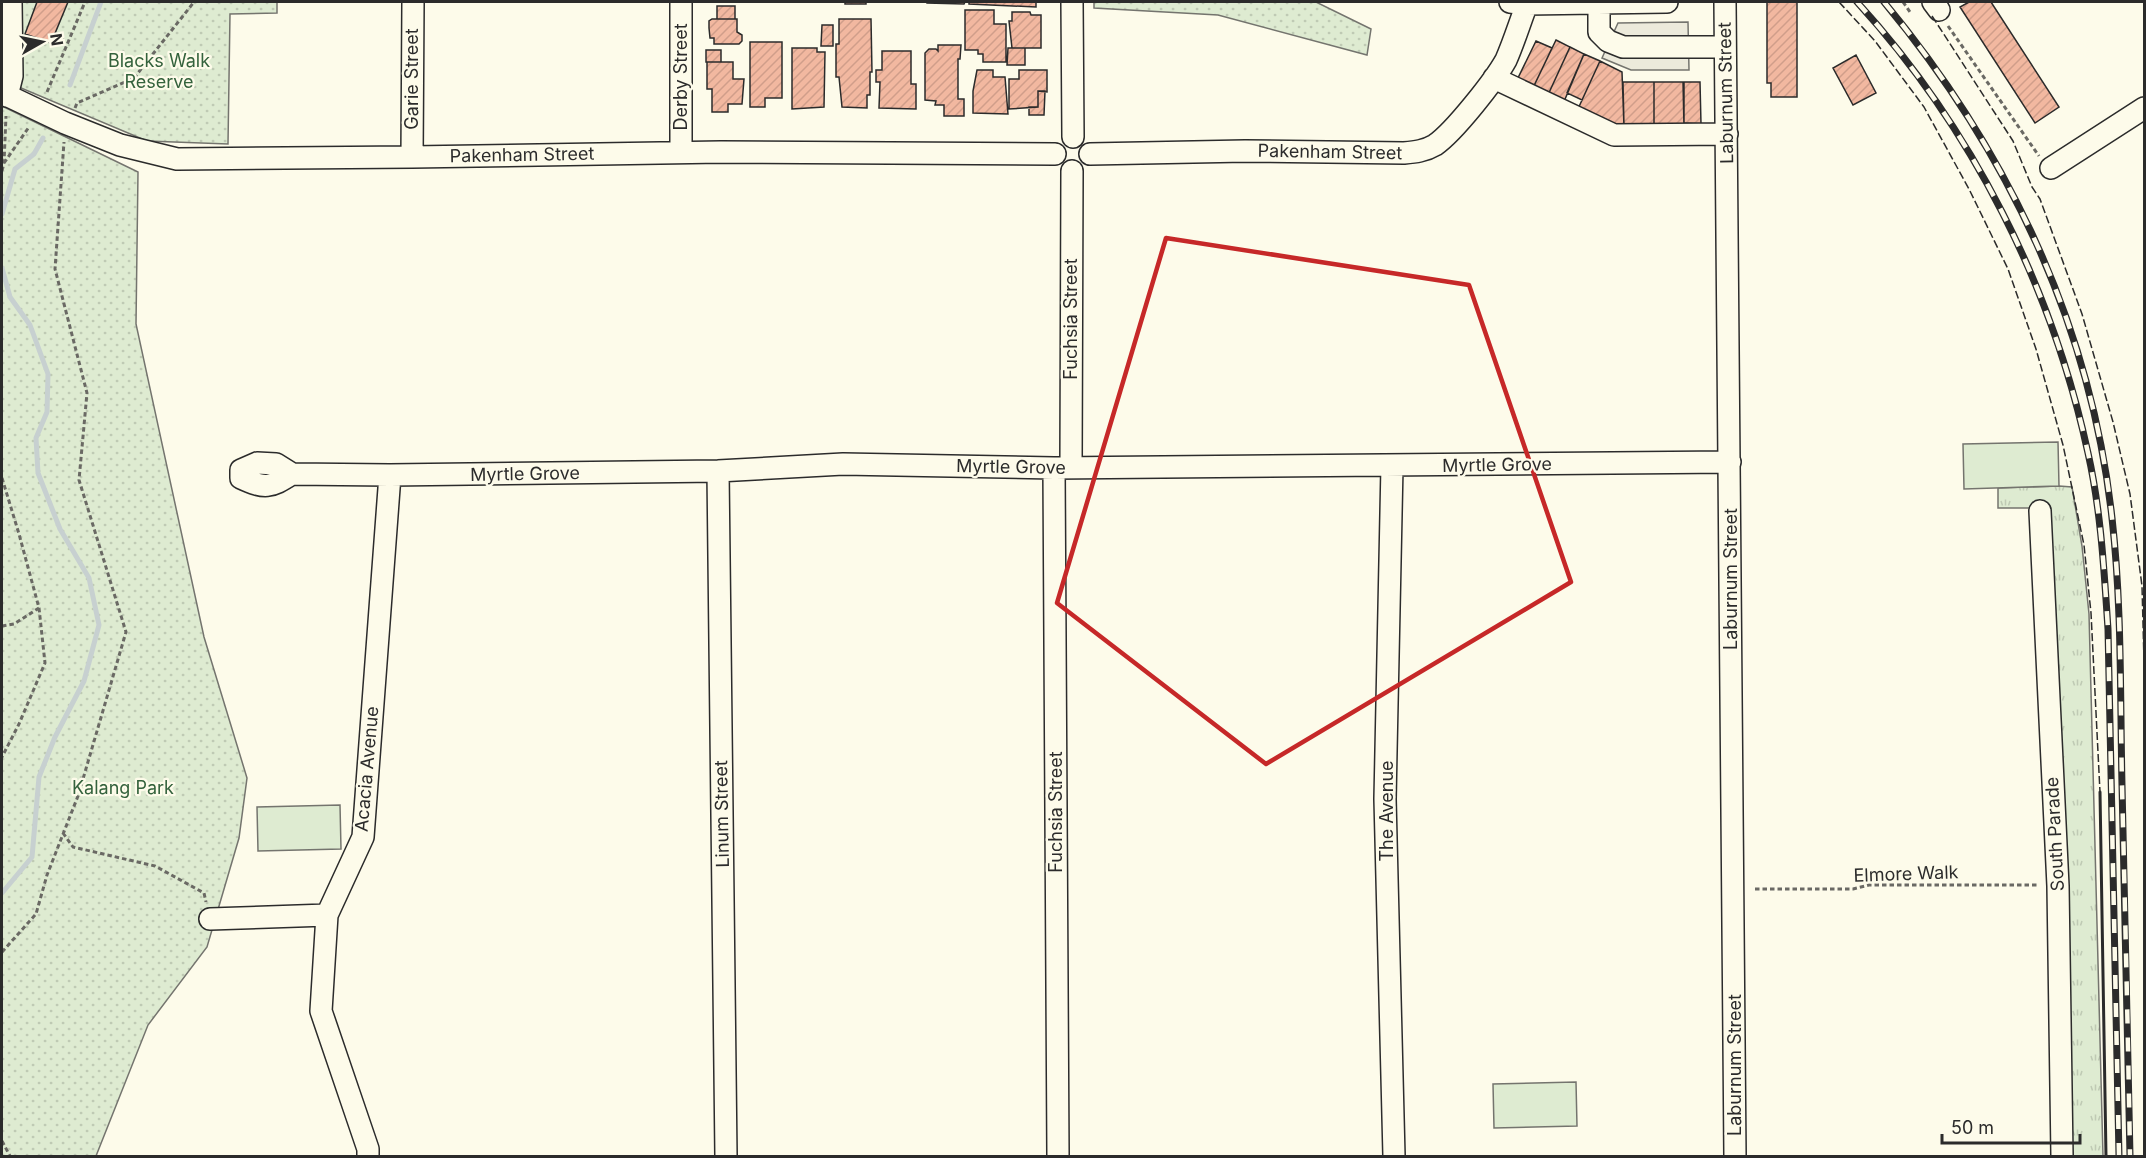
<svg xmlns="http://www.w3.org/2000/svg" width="2146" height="1158" viewBox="0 0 2146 1158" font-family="Inter,sans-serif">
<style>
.grass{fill:url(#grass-tufts);stroke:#74746e;stroke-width:1.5}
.park{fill:url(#park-dots);stroke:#74746e;stroke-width:1.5}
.garden{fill:#deebd1;stroke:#74746e;stroke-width:1.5}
.parking{fill:#eceadb;stroke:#74746e;stroke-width:1.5}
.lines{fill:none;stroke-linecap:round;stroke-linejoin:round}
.stream{stroke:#c7d0d0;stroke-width:5}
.building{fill:url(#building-hatch);stroke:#2b2b2b;stroke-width:1.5}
.minor-casing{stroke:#2b2b2b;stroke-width:24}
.path{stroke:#6a6964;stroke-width:3;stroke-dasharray:4.5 3;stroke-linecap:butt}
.minor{stroke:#fdfbea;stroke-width:21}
.rail-casing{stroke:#2b2b2b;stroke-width:7}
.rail{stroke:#fdfbea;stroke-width:4.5;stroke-dasharray:14;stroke-linecap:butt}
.fence{stroke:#2b2b2b;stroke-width:1.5;stroke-dasharray:8 3;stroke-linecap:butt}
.wall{stroke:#2b2b2b;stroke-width:3}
.marked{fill:none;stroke:#c62828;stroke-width:4.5;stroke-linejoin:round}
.labels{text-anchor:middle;stroke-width:4.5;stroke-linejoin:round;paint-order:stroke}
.park-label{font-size:18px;fill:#34623c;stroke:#fdfbea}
.street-label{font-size:18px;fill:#2b2b2b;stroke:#fdfbea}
</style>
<defs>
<pattern id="grass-tufts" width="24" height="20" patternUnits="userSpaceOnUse" patternTransform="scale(1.5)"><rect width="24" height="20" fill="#deebd1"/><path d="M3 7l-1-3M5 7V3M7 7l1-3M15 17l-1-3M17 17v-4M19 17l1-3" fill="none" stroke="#bfcab4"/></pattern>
<pattern id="park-dots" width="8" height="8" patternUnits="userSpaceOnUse" patternTransform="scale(1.5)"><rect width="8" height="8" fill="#deebd1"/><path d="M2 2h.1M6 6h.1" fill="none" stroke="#bfcab4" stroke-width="1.8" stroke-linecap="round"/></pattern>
<pattern id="building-hatch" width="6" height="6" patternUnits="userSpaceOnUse" patternTransform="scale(1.5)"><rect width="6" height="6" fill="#f2b8a0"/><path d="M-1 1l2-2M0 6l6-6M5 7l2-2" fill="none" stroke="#d09e8a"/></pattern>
</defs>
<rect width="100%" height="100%" fill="#fdfbea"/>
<!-- grass -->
<path class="grass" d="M2059,486L2072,487L2082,546L2089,614L2103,1156H2071L2049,508H1998V488Z"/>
<!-- park -->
<path class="park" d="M2,2H277V13L230,14L228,144L147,141L2,80Z
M1094,2H1316L1371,29L1367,55L1218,15L1094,8Z
M2,106L138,172L136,324L204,637L247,778L239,838L207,947L148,1025L96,1156H2Z"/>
<!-- garden -->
<path class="garden" d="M2058,442L2059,486L1964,489L1963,444Z
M340,805L341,849L258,851L257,807Z
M1576,1082L1577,1126L1494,1128L1493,1084Z"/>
<!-- parking -->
<path class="parking" d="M1688,22L1689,70H1631L1602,58L1618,23Z"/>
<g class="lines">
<!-- stream -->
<path class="stream" d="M70,85L101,2
M2,214L15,169L34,154L43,138
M2,268L10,297L30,325L48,374L47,412L36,438L38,473L60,529L89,578L99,625L84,681L55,737L39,777L32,857L2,893"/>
</g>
<!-- building -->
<path class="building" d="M37,2H68L51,43L25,34Z
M845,2H866V4H845Z
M927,2H965L964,4L927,3Z
M969,2H1036V7L969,4Z
M1767,2H1797V97H1771V83H1767Z
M1969,2H1991L2059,107L2035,123L1960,7Z
M717,6H735V19H717Z
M965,10H994V24H1006V62H983V54H978V50H965Z
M1012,12H1030L1031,15H1041V48H1012L1009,21H1012Z
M712,19H737V32L742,35V41L739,44H714V38H710L709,28V21Z
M839,19H871L872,72H870V95H867V108L842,107L839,77H836V44H839Z
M822,25H833V46H821Z
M1556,40L1570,47L1547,97L1532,90Z
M1536,41L1552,48L1532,90L1516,82Z
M750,42H782V98H765V107H750Z
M938,45H961L960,59H958V99H964V116H944V105H935L936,101L925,100V53L929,49H936L938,51Z
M1570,47L1584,54L1563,104L1547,97Z
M792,48H817V52H825L824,107L792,109Z
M1008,48H1025V65H1007Z
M706,50H721V62H706Z
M882,51H911V84H916V109L879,108L880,82H876V70H882Z
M1584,54L1600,61L1582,100L1567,93Z
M1856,55L1876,93L1853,105L1833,68Z
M1600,61L1622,72L1624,127L1577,111Z
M707,62H733V79H744L742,104H728V112H712V89H707Z
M977,70H993V77H1005L1008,114L973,113V91Z
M1019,70H1047V92L1038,91V107L1009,109V79H1019Z
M1623,82H1654V127H1624Z
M1654,82H1683L1684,128L1654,127Z
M1684,82H1700L1701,124L1684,123Z
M1038,91H1045L1044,115H1029V107H1038Z"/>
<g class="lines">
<defs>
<path id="minor" d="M1072,2L1073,137
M1510,2L1527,4L1667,2
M1725,2L1735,1156
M1933,2L1939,10
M1599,3V32L1608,41L1623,47H1725
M1494,78L1614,135L1727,134
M2,93L65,123L120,145L177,159L412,157L721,152L1055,154
M7,96L12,76L11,2
M681,152V2
M1090,154L1245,151L1404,153C1415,152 1425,151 1435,145C1454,132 1495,80 1506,60C1514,42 1520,22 1527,4
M412,157L413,2
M2051,168L2144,108
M257,463L276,464L292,474C270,488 265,489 241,478V470Z
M1392,466L1385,799L1394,1156
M1071,467L1072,171
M1054,468L1058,1156
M718,471L726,1156
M292,474L390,475L718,471L843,464L1054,468L1730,462
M2040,511L2058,886L2062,1156
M210,919L327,915
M368,1156V1149L321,1011L327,915L363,837L390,475"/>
</defs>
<!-- minor casing -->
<use href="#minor" class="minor-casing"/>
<!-- path -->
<path class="path" d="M1903,2L1910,12
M1948,26L2039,156
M47,92L85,2
M75,108L77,103L134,78L194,2
M4,163L29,127
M2,171L4,163L6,116
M2,478L19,534L39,608L45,663L19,724L2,757
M2,626L14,624L39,608
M63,833L73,847L155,866L204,893L206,902
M1755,889H1853L1869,885H2038
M2,952L36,914L47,875L78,796L126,632L79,480L87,393L55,269L64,142
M2,1141L10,1156"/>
<!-- minor -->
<use href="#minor" class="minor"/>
<defs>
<path id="rail" d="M1857,2C1972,128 2052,286 2088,453C2101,511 2104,570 2108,629L2119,1156
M1884,2C2007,150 2091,325 2112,518C2122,606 2120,696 2122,785C2125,909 2128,1033 2130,1156"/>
</defs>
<!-- rail casing -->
<use href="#rail" class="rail-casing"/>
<!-- rail -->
<use href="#rail" class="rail"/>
<!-- fence -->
<path class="fence" d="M1839,2L1875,41L1924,107L1969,189L2008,269L2036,349L2063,445L2084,545L2091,613L2100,792
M1932,16L2013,141L2032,187L2040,199L2082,314L2113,422L2130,494L2142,586L2144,661"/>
<!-- wall -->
<path class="wall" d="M2100,792L2106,1156"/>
</g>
<!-- marked area -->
<path class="marked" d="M1166,238L1469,285L1571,582L1266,764L1057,603Z"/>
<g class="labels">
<!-- park labels -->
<g class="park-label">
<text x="159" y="67">Blacks Walk<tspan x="159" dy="21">Reserve</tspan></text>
<text x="123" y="794">Kalang Park</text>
</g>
<!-- street labels -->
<g class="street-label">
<text transform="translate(681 77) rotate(-90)" y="6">Derby Street</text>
<text transform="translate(412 79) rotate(-90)" y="6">Garie Street</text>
<text transform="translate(1726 93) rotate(-91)" y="6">Laburnum Street</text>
<text transform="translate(1330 152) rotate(1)" y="6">Pakenham Street</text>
<text transform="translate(522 155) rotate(-1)" y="6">Pakenham Street</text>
<text transform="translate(1071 319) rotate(-90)" y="6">Fuchsia Street</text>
<text transform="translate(1497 465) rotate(-1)" y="6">Myrtle Grove</text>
<text transform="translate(1011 467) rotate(1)" y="6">Myrtle Grove</text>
<text transform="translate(525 474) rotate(-1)" y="6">Myrtle Grove</text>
<text transform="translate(1731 579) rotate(-90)" y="6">Laburnum Street</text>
<text transform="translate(367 769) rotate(-85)" y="6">Acacia Avenue</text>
<text transform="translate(1387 811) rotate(-90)" y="6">The Avenue</text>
<text transform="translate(1056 812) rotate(-90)" y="6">Fuchsia Street</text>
<text transform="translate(722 814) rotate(-91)" y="6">Linum Street</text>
<text transform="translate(2055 834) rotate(-93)" y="6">South Parade</text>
<text transform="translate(1906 874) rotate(-2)" y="6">Elmore Walk</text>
<text transform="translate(1735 1065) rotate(-90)" y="6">Laburnum Street</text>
</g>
</g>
<!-- border -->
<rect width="2146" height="1158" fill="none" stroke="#2b2b2b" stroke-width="6"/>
<!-- north arrow -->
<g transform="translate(42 42) rotate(81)" stroke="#fdfbea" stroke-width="4.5" paint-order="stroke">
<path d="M0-4.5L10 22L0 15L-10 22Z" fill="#2b2b2b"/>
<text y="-9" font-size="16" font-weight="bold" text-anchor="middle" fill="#2b2b2b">N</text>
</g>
<!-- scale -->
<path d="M1942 1134v9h138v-9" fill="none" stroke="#2b2b2b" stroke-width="3"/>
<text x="1951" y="1134" font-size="18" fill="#2b2b2b" stroke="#fdfbea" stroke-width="4.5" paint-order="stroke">50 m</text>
</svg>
